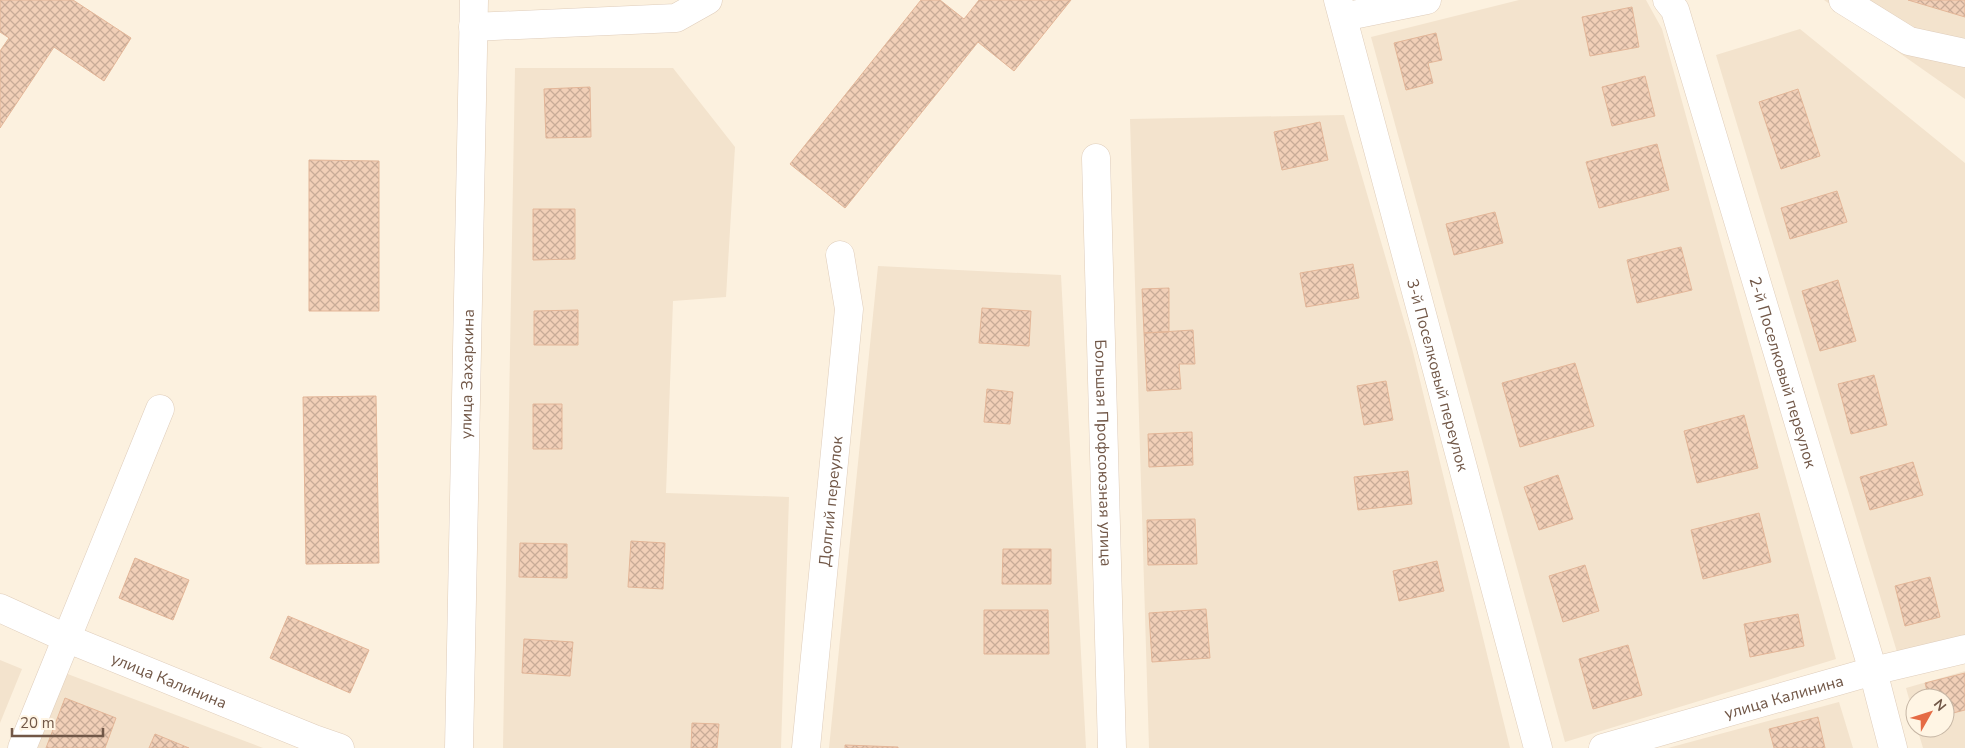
<svg xmlns="http://www.w3.org/2000/svg" width="1965" height="748" viewBox="0 0 1965 748" font-family="'Nunito Sans',sans-serif">
<style>
.residential{fill:#f3e3cd}
.building{fill:url(#building-cross-hatch);stroke:#e3b698}
.lines{fill:none;stroke-linecap:round;stroke-linejoin:round}
.minor-casing{stroke:#dfcdbb;stroke-width:29}
.minor{stroke:#fff;stroke-width:28}
.labels{text-anchor:middle;stroke-width:4;stroke-linejoin:round;paint-order:stroke}
.street-label{font-size:16px;fill:#715747;stroke:#fff5e4}
</style>
<defs>
<pattern id="building-cross-hatch" width="8" height="8" patternUnits="userSpaceOnUse" patternTransform="scale(1.25)"><rect width="8" height="8" fill="#f1cfb7"/><path d="M0 0l8 8M0 8l8-8" fill="none" stroke="#c8ab97"/></pattern>
</defs>
<rect width="100%" height="100%" fill="#fcf1df"/>
<!-- residential -->
<path class="residential" d="M1519,0H1646L1662,29L1836,659L1565,742L1371,37Z
M1824,0H1965V99Z
M1800,29L1965,163V636L1897,652L1716,55Z
M515,68H673L735,147L726,297L673,301L666,493L789,497L781,748H503Z
M1344,115L1412,348L1510,748H1149L1130,119Z
M878,266L1061,275L1086,748H829Z
M0,660L22,669L0,723Z
M1965,671V748H1923L1917,728H1945V698H1915V720L1906,688Z
M65,673L263,748H35Z
M1839,702L1853,748H1668Z"/>
<!-- building -->
<path class="building" d="M0,0H73L131,38L104,81L54,47L0,128V51L9,38L0,32Z
M921,0H940L964,19L979,0H1071L1014,71L978,42L845,208L790,164Z
M1908,0H1965V17Z
M1632,7L1639,47L1590,56L1582,17Z
M1436,33L1442,60L1428,63L1433,83L1406,90L1394,43Z
M1645,76L1655,116L1612,126L1602,87Z
M590,87L591,137L546,138L544,89Z
M1798,89L1820,156L1781,169L1759,102Z
M1320,122L1328,160L1282,170L1274,132Z
M1657,144L1669,190L1599,208L1586,162Z
M309,160L379,161V311H309Z
M1837,191L1847,222L1790,239L1781,208Z
M533,209H575V259L533,260Z
M1495,212L1503,243L1454,255L1446,224Z
M1681,247L1692,290L1637,303L1627,260Z
M1353,264L1359,298L1306,307L1300,273Z
M1838,280L1856,341L1820,351L1802,291Z
M1169,288V332L1144,333L1142,289Z
M982,308L1031,311L1029,346L979,343Z
M578,310V345H534V311Z
M1193,330L1195,364H1179L1181,389L1147,391L1144,333Z
M1575,363L1594,426L1520,447L1502,383Z
M1874,375L1887,425L1851,434L1838,384Z
M1386,381L1393,420L1364,425L1357,386Z
M987,389L1013,392L1010,424L984,422Z
M376,396L379,563L306,564L303,397Z
M533,404H562V449H533Z
M1744,415L1758,468L1697,483L1684,431Z
M1192,432L1193,465L1149,467L1148,434Z
M1913,462L1923,495L1870,510L1860,477Z
M1408,471L1412,504L1358,510L1354,477Z
M1558,475L1573,519L1539,530L1524,487Z
M1759,513L1771,562L1703,579L1691,530Z
M1195,519L1197,564L1148,565L1147,520Z
M631,541L665,543L663,589L628,587Z
M520,543L567,544V578L519,577Z
M1003,549H1051V584H1002Z
M135,558L189,580L173,620L119,598Z
M1437,561L1444,591L1399,601L1393,571Z
M1585,565L1599,611L1563,622L1549,576Z
M1930,577L1940,617L1905,626L1895,586Z
M1206,609L1210,658L1152,662L1149,613Z
M984,610H1048L1049,654H984Z
M1798,614L1804,646L1750,657L1744,624Z
M288,616L369,650L350,693L270,658Z
M524,639L573,642L570,676L522,673Z
M1628,645L1642,695L1593,709L1579,659Z
M1965,673V710L1945,715V698H1929L1925,683Z
M65,698L116,718L105,748H46Z
M1818,717L1825,748H1774L1769,729Z
M692,723L719,724L717,748H691Z
M155,734L189,748H149Z
M845,745L898,747V748H845Z"/>
<g class="lines">
<defs>
<g id="minor">
<path id="s1" d="M1338,0L1538,748"/>
<path id="s2" d="M1667,0L1675,10L1873,671L1893,748"/>
<path d="M1843,0L1909,41L1965,53"/>
<path d="M1343,17L1427,0"/>
<path d="M473,27L676,18L708,0"/>
<path id="s3" d="M1096,158L1112,748"/>
<path id="s4" d="M0,608L66,638L314,739L340,748"/>
<path d="M22,748L160,409"/>
<path id="s5" d="M459,748L474,0"/>
<path id="s6" d="M806,748L849,309L840,255"/>
<path id="s7" d="M1603,748L1873,671L1965,649"/>
</g>
</defs>
<!-- minor casing -->
<use href="#minor" class="minor-casing"/>
<!-- minor -->
<use href="#minor" class="minor"/>
</g>
<g class="labels">
<!-- street labels -->
<g class="street-label">
<text dy="6" stroke="none"><textPath href="#s2" startOffset="391">2-й Поселковый переулок</textPath></text>
<text dy="6" stroke="none"><textPath href="#s5" startOffset="374">улица Захаркина</textPath></text>
<text dy="6" stroke="none"><textPath href="#s1" startOffset="388">3-й Поселковый переулок</textPath></text>
<text dy="6" stroke="none"><textPath href="#s3" startOffset="295">Большая Профсоюзная улица</textPath></text>
<text dy="6" stroke="none"><textPath href="#s6" startOffset="248">Долгий переулок</textPath></text>
<text dy="6" stroke="none"><textPath href="#s4" startOffset="184">улица Калинина</textPath></text>
<text dy="6" stroke="none"><textPath href="#s7" startOffset="188">улица Калинина</textPath></text>
</g>
</g>
<!-- north arrow -->
<g transform="translate(1930 713) rotate(51)"><circle r="24" fill="#fff5e4" stroke="#c6b6a5"/>
<path d="M0-4L9 19L0 12L-9 19Z" fill="#e56b44"/>
<text y="-8" font-size="14" font-weight="bold" text-anchor="middle" fill="#715747">N</text>
</g>
<!-- scale -->
<path d="M12 728v8h91v-8" fill="none" stroke="#715747" stroke-width="2.5"/>
<text x="20" y="728" font-size="15" fill="#715747" stroke="#fff5e4" stroke-width="4" paint-order="stroke">20 m</text>
</svg>
